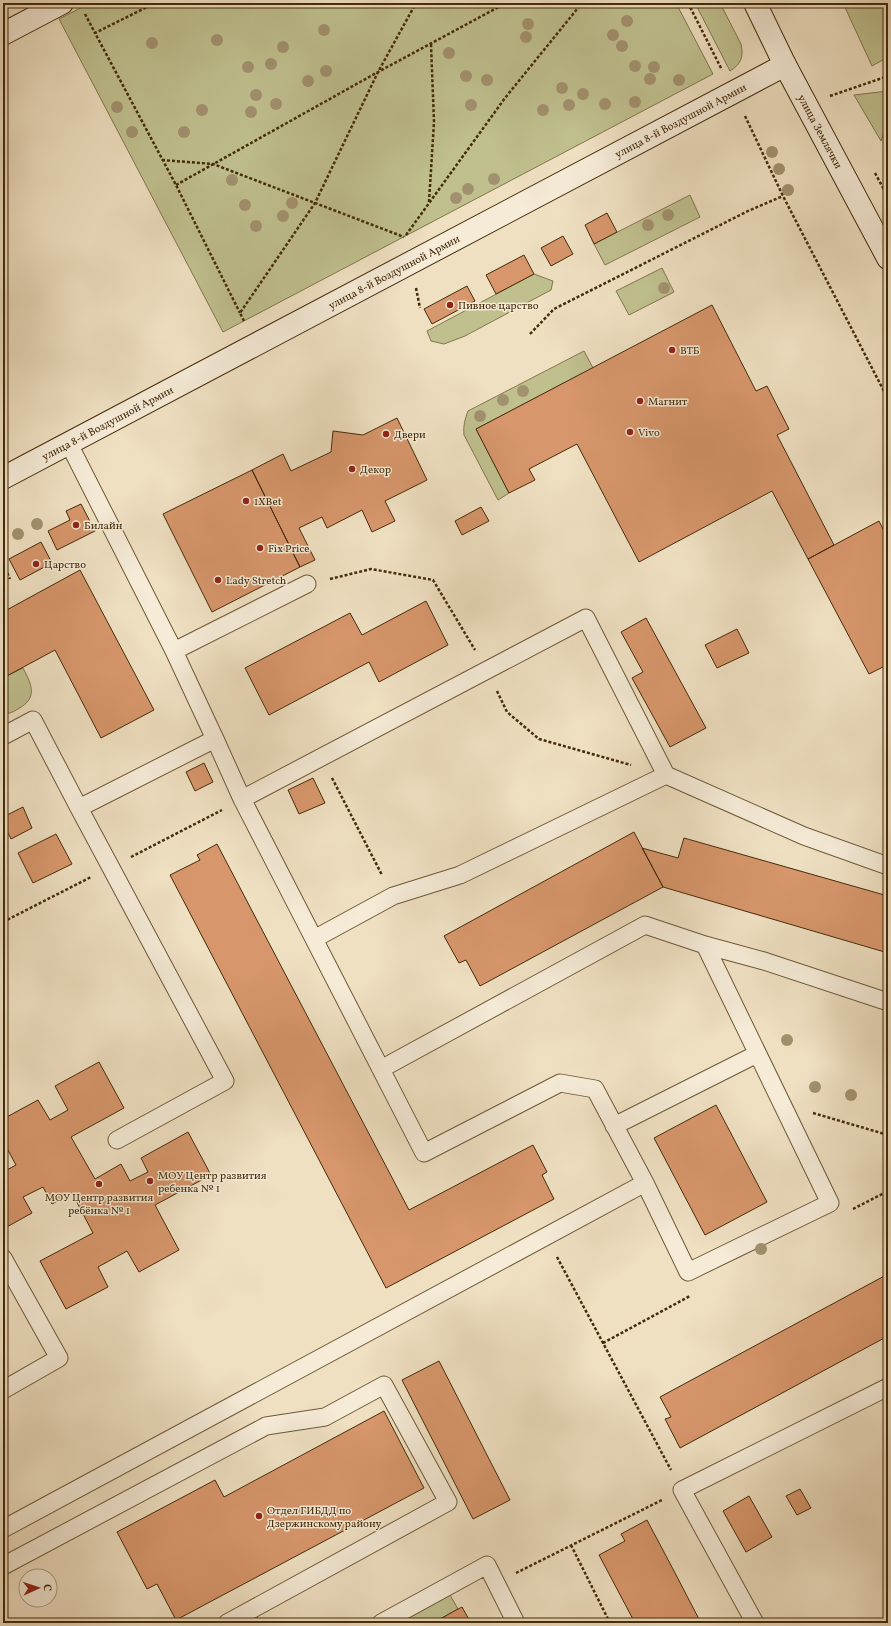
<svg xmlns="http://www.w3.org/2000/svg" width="891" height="1626" viewBox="0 0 891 1626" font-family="Vollkorn,serif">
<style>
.green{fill:#c0c08f;stroke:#82764c}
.building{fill:#d7966b;stroke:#442b09}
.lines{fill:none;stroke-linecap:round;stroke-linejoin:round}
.lane-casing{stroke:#6f5837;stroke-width:19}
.secondary-casing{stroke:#442b09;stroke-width:24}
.path{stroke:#442b09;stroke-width:2.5;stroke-dasharray:3 2;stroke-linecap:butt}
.lane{stroke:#f5ebd7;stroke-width:17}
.secondary{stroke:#f5ebd7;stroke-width:22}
.tree{fill:#a2916e}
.poi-dot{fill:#8f2418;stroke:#f5ebd7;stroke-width:1.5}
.labels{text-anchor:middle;stroke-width:3;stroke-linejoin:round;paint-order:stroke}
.street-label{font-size:11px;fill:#442b09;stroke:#f5ebd7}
.poi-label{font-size:11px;fill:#442b09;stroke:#f5ebd7;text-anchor:start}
</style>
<rect width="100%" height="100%" fill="#efe0c2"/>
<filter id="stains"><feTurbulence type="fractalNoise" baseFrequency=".005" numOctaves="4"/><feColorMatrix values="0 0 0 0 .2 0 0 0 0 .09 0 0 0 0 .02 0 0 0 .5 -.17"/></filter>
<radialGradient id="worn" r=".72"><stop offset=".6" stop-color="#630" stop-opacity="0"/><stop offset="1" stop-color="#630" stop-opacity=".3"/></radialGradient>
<!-- green -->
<path class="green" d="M90,3H676L713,74L223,332L59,19Z
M695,3H720L741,44C744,57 741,64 730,71Z
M843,3H888V57L872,66Z
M888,91V121L881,141L854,95Z
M690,195L700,217L605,265L594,244Z
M662,268L674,292L629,315L616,291Z
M534,274L553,281L551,290L465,336L444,344L431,341L427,331Z
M584,351L593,368L476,429L509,493L498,500L464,435C463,426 465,419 468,411Z
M23,668C32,685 38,698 18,709C13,712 9,714 3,714V678Z
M449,1593L458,1609L433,1623H395Z"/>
<!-- building -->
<path class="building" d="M607,213L617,232L594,244L585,225Z
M563,236L573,254L551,266L541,248Z
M524,255L534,274L496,294L486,275Z
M467,286L475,301L432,324L424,309Z
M712,305L756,391L767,386L789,429L777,435L834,545L808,559L772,491L639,562L577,444L529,469L535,480L509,493L476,429Z
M397,418L427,480L385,501L395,521L372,532L362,510L327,528L322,517L299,528L315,560L300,567L252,470L283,454L291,471L331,452L333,431L363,435Z
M252,470L300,567L212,612L163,514Z
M81,504L95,531L57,550L48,531L70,520L66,511Z
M481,507L489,521L462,535L455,521Z
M879,521L888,539V667L887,665L869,674L808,559Z
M41,542L52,563L20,580L9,559Z
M80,570L154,710L101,738L55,650L3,678V612Z
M426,601L448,645L379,682L369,662L269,715L245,668L350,613L362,635Z
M646,618L706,728L670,747L632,678L643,672L621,632Z
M737,629L749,653L717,668L705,645Z
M204,763L213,782L195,791L186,772Z
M313,778L325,803L299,814L288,790Z
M23,807L32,828L11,839L3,823V817Z
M634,832L663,887L480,986L466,960L459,963L444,936Z
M56,834L72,864L33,883L18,853Z
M684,838L888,896V953L663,887L642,848L678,858Z
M217,844L409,1210L533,1145L547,1172L542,1175L554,1199L386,1288L170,875L200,860L197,855Z
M99,1062L124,1108L71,1137L95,1179L121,1164L130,1181L148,1172L141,1158L188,1132L211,1175L155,1205L179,1250L139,1272L127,1251L98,1267L108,1287L66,1309L40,1261L93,1233L72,1193L52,1204L43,1187L23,1197L32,1213L3,1229V1172L16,1165L3,1141V1119L38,1100L50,1120L68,1110L55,1086Z
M716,1105L767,1202L705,1235L654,1138Z
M888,1274V1336L680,1448L665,1419L671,1417L660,1397Z
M439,1361L510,1500L473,1519L402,1380Z
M384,1411L424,1488L176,1620L157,1584L147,1589L117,1532L215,1480L224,1497Z
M800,1489L811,1508L797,1515L786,1496Z
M749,1496L772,1537L746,1552L723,1511Z
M647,1520L674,1571L701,1623H635L599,1555L625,1541L621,1534Z
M462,1607L471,1623H433L458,1609Z
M255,1613L260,1623H237Z"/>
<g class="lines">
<defs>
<path id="lane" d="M174,651L307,584
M3,736L33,720L79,808L215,739L174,651L69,444
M215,739L242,799L424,1153L560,1083L595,1089L645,1183L688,1272L830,1203L705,945L764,961L888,1002
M242,799L586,618L666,775
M79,808L225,1081L117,1140
M314,939L393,896L460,875L666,775L804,836L888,866
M381,1069L645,925L705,945
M614,1126L757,1054
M3,1258L59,1358L3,1390
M3,1529L645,1183
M3,1566L266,1426L325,1417L384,1385L448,1502L227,1623
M381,1623L487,1565L516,1623
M755,1623L682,1490L888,1387"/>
<g id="secondary">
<path id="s1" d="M755,3L785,65L888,258"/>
<path d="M3,34L62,3"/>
<path id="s2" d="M3,478L785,65"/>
</g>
</defs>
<!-- lane casing -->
<use href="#lane" class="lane-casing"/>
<!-- secondary casing -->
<use href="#secondary" class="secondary-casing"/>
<!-- path -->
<path class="path" d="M155,3L95,33L176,185L240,313
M688,3L722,70
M85,14L95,33
M830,96L888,76
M745,116L783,196L888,399
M162,160L213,164L404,237
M875,173L888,197
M176,185L378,72L506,3
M429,202L434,122L431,44
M406,235L505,98L582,3
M416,288L420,308
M244,321L240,313L315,203L378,72L416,3
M530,334L554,309L748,211L783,196
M3,564L10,579
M330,579L371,569L433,580L475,650
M497,691L507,712L539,739L631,765
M332,778L382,875
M131,857L222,810
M3,922L91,877
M813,1113L888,1135
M853,1209L888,1191
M557,1257L671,1470
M603,1343L690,1296
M571,1545L610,1623
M516,1573L662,1500"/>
<!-- lane -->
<use href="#lane" class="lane"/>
<!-- secondary -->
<use href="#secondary" class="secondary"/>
</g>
<!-- trees -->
<g class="tree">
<circle cx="627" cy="21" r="6"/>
<circle cx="528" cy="24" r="6"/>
<circle cx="324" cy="30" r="6"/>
<circle cx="613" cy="35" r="6"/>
<circle cx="526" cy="37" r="6"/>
<circle cx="217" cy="40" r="6"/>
<circle cx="152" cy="43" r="6"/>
<circle cx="622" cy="46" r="6"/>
<circle cx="283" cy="47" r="6"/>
<circle cx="449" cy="53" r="6"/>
<circle cx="271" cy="64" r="6"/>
<circle cx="635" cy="66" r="6"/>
<circle cx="248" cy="67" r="6"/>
<circle cx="654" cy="67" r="6"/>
<circle cx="326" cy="71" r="6"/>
<circle cx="466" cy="76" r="6"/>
<circle cx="650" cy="79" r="6"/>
<circle cx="487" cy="80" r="6"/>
<circle cx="679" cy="80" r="6"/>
<circle cx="308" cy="81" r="6"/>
<circle cx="562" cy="88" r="6"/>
<circle cx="583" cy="94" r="6"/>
<circle cx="256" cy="95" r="6"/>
<circle cx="635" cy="102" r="6"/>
<circle cx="276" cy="104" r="6"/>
<circle cx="605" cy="104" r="6"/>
<circle cx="471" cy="105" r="6"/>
<circle cx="569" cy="105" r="6"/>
<circle cx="117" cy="107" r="6"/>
<circle cx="202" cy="110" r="6"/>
<circle cx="543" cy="110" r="6"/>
<circle cx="251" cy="112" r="6"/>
<circle cx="132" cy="132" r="6"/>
<circle cx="184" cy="132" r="6"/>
<circle cx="772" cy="152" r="6"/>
<circle cx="779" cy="169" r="6"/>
<circle cx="494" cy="179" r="6"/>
<circle cx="232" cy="180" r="6"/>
<circle cx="468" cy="189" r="6"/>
<circle cx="788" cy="190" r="6"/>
<circle cx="456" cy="198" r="6"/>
<circle cx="292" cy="203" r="6"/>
<circle cx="245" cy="205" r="6"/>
<circle cx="668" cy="215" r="6"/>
<circle cx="283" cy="216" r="6"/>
<circle cx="648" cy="225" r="6"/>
<circle cx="256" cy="226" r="6"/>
<circle cx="664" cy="288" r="6"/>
<circle cx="523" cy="391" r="6"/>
<circle cx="503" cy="400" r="6"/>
<circle cx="480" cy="416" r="6"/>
<circle cx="37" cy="524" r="6"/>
<circle cx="18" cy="534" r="6"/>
<circle cx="787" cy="1040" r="6"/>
<circle cx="815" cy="1087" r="6"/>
<circle cx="851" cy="1095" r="6"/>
<circle cx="761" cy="1249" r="6"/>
</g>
<!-- markers -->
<g class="poi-dot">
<circle cx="450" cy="305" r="4"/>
<circle cx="672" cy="350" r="4"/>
<circle cx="640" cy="401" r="4"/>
<circle cx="630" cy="432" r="4"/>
<circle cx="386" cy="434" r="4"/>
<circle cx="352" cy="469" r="4"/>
<circle cx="246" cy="501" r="4"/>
<circle cx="76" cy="525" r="4"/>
<circle cx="260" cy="548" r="4"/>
<circle cx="36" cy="564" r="4"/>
<circle cx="218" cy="580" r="4"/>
<circle cx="150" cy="1181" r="4"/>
<circle cx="99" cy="1184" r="4"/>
<circle cx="259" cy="1516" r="4"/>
</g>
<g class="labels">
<!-- street labels -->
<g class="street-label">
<text dy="4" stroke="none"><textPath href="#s2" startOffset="766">улица 8-й Воздушной Армии</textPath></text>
<text dy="4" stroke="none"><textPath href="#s1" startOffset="144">улица Землячки</textPath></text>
<text dy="4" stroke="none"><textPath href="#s2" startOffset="442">улица 8-й Воздушной Армии</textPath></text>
<text dy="4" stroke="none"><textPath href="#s2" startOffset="118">улица 8-й Воздушной Армии</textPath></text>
</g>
<!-- poi labels -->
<g class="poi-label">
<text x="458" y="309">Пивное царство</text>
<text x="680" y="354">ВТБ</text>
<text x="648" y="405">Магнит</text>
<text x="638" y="436">Vivo</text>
<text x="394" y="438">Двери</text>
<text x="360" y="473">Декор</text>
<text x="254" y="505">1XBet</text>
<text x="84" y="529">Билайн</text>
<text x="268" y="552">Fix Price</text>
<text x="44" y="568">Царство</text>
<text x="226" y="584">Lady Stretch</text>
<text x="158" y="1179">МОУ Центр развития<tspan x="158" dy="13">ребенка № 1</tspan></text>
<text x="99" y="1201" text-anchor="middle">МОУ Центр развития<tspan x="99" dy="13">ребёнка № 1</tspan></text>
<text x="267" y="1514">Отдел ГИБДД по<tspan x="267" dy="13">Дзержинскому району</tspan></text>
</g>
</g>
<!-- margin -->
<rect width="891" height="1626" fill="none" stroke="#efe0c2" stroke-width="16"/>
<rect x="4" y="4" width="883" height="1618" fill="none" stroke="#442b09" stroke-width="2"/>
<rect x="8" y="8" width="875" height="1610" fill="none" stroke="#442b09"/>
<!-- north arrow -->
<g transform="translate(38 1588) rotate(87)"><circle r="19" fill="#f5ebd7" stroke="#ae9e85"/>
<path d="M0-3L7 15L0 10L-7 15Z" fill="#8f2418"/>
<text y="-6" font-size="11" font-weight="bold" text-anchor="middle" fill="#442b09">С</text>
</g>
<rect width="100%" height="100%" filter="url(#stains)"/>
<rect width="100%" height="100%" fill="url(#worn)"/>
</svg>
